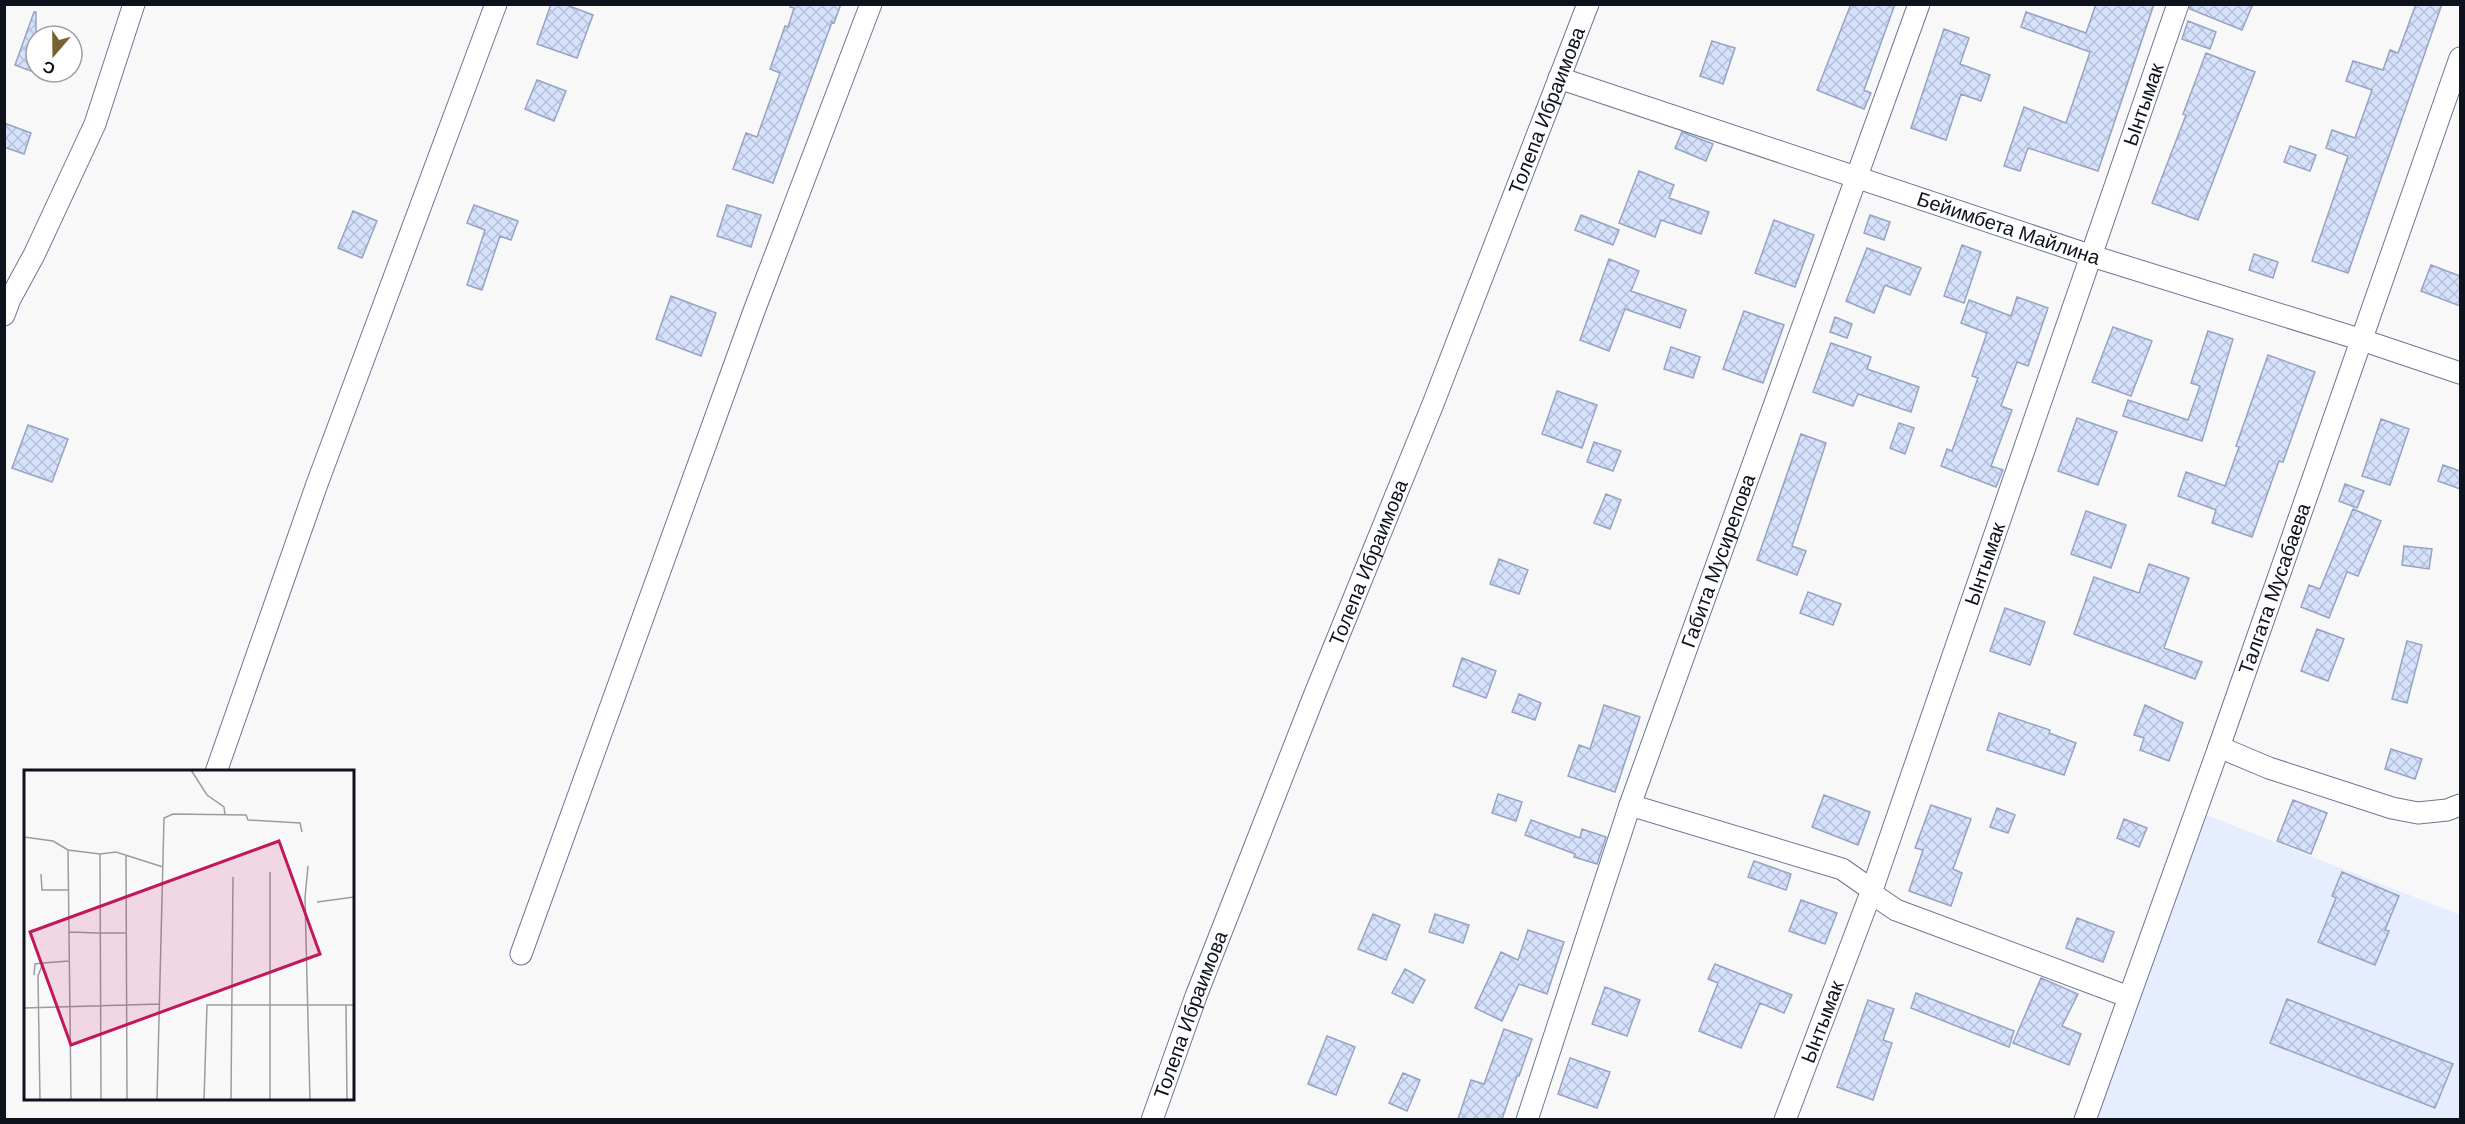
<svg xmlns="http://www.w3.org/2000/svg" width="2465" height="1124" viewBox="0 0 2465 1124" font-family="'DM Sans',sans-serif">
<style>
.built{fill:#e6edfe}
.building{fill:url(#building-cross-hatch);stroke:#96a4c3;stroke-width:1.5}
.lines{fill:none;stroke-linecap:round;stroke-linejoin:round}
.street-casing{stroke:#6b7795;stroke-width:23}
.street{stroke:#fff;stroke-width:21}
.labels{text-anchor:middle;stroke-width:4.5;stroke-linejoin:round;paint-order:stroke}
.street-label{font-size:20px;fill:#0e121d;stroke:#fff}
.inset-road{fill:none;stroke:#9a9ca0;stroke-width:1.5}
.view{fill:#c2185b;fill-opacity:0.15;stroke:#c2185b;stroke-width:3}
.inset-edge{fill:none;stroke:#0e121d;stroke-width:3}
</style>
<defs>
<pattern id="building-cross-hatch" width="8" height="8" patternUnits="userSpaceOnUse" patternTransform="scale(1.5)"><rect width="8" height="8" fill="#d6e1fc"/><path d="M0 0l8 8M0 8l8-8" fill="none" stroke="#b6c0d8"/></pattern>
</defs>
<rect width="100%" height="100%" fill="#f8f8f8"/>
<!-- built -->
<path class="built" d="M2204,814L2460,915V1119L2095,1120Z"/>
<!-- building -->
<path class="building" d="M551,4H564L593,15L577,58L537,44Z
M790,4H841L834,23L832,22L773,183L733,169L746,133L757,137L780,73L770,69L785,26L788,27L794,8L790,7Z
M1851,4H1895L1864,90L1871,93L1864,109L1817,90Z
M2096,4H2154L2098,171L2028,148L2020,171L2004,166L2024,107L2066,123L2090,52L2021,27L2026,12L2086,33Z
M2190,4H2253L2242,30L2190,9Z
M2416,4H2442L2348,273L2312,261L2348,156L2326,148L2332,130L2355,138L2372,90L2346,81L2353,61L2383,70L2390,50L2398,53Z
M34,12H36V73L15,65Z
M2188,21L2216,32L2210,49L2182,39Z
M1944,29L1969,38L1960,64L1990,75L1981,101L1961,94L1946,140L1911,128Z
M1712,41L1735,48L1723,84L1700,76Z
M2206,53L2255,72L2198,220L2152,203L2186,115L2183,114Z
M537,80L566,91L554,121L525,109Z
M4,123L31,133L24,154L4,147Z
M1682,132L1713,144L1706,161L1675,148Z
M2290,146L2316,155L2310,171L2284,162Z
M1639,171L1674,185L1669,198L1709,212L1701,234L1661,220L1655,237L1619,223Z
M474,205L518,221L511,240L500,236L482,290L467,285L485,230L467,223Z
M727,205L761,215L751,247L717,236Z
M353,211L377,221L362,258L338,248Z
M1581,215L1619,230L1613,245L1575,230Z
M1870,215L1890,222L1884,240L1864,233Z
M1774,220L1814,235L1795,287L1755,273Z
M1962,245L1981,252L1964,303L1944,296Z
M1867,248L1921,268L1910,295L1885,285L1874,313L1846,301Z
M2254,254L2278,262L2273,278L2249,270Z
M1609,259L1639,271L1631,291L1686,310L1680,328L1625,309L1609,351L1580,340Z
M2431,265L2460,276V306L2421,291Z
M671,296L716,313L701,356L656,339Z
M2017,297L2048,308L2028,366L2017,362L2001,406L2012,410L1991,466L2003,470L1996,487L1941,466L1947,449L1952,451L1978,378L1972,376L1987,333L1961,323L1969,300L2011,316Z
M1744,311L1784,325L1763,383L1723,369Z
M1835,317L1852,324L1847,338L1830,332Z
M2113,327L2152,341L2131,396L2092,382Z
M2208,331L2233,339L2202,441L2123,416L2128,400L2188,420L2200,386L2191,383Z
M1831,343L1871,357L1867,369L1919,387L1911,412L1858,394L1853,406L1813,392Z
M1671,347L1700,357L1693,378L1664,369Z
M2268,355L2315,372L2283,462L2279,461L2252,537L2212,523L2216,510L2178,496L2186,472L2225,486L2239,447L2236,446Z
M1557,391L1597,405L1582,448L1542,434Z
M2077,418L2117,432L2098,485L2058,471Z
M2381,419L2409,429L2390,485L2362,476Z
M1899,423L1914,428L1905,454L1890,448Z
M28,425L68,439L52,482L12,468Z
M1801,434L1826,443L1792,546L1806,551L1797,575L1757,560Z
M1594,442L1621,451L1613,471L1587,462Z
M2443,465L2460,471V489L2438,481Z
M2345,484L2364,491L2357,508L2339,501Z
M1606,494L1621,500L1610,529L1594,523Z
M2353,509L2381,521L2358,576L2347,572L2329,618L2301,607L2309,585L2320,589Z
M2086,511L2126,525L2111,568L2071,554Z
M2404,546L2432,549L2429,569L2402,565Z
M1499,559L1528,570L1519,594L1490,584Z
M2149,564L2189,578L2164,648L2202,662L2195,679L2074,634L2094,577L2139,593Z
M1808,592L1841,604L1833,625L1800,613Z
M2005,608L2045,622L2030,665L1990,651Z
M2317,629L2344,639L2328,681L2301,671Z
M2407,641L2422,645L2407,703L2392,699Z
M1462,658L1496,671L1486,698L1453,686Z
M1519,694L1541,703L1535,720L1512,712Z
M1604,705L1640,717L1615,792L1568,776L1579,745L1590,749Z
M2145,705L2183,723L2169,761L2140,750L2144,738L2134,735Z
M1999,713L2050,730L2049,733L2076,743L2064,775L1987,750Z
M2391,749L2422,759L2415,779L2385,769Z
M1498,794L1522,802L1516,821L1492,813Z
M1824,795L1870,812L1858,845L1812,827Z
M2293,800L2327,813L2311,854L2277,841Z
M1931,805L1971,819L1953,869L1962,873L1951,906L1909,891L1923,850L1915,848Z
M1997,808L2015,815L2008,833L1990,827Z
M2124,819L2147,828L2139,847L2117,838Z
M1531,820L1580,838L1582,829L1606,837L1597,864L1574,857L1575,854L1525,835Z
M1754,861L1791,874L1786,890L1748,877Z
M2342,872L2399,896L2385,930L2389,931L2375,965L2318,942L2336,898L2332,896Z
M1801,900L1837,913L1825,944L1789,931Z
M1373,914L1400,925L1386,960L1358,949Z
M1435,914L1469,925L1463,943L1429,932Z
M2077,918L2114,932L2103,962L2066,948Z
M1528,930L1564,942L1547,994L1519,984L1502,1021L1475,1008L1501,952L1518,960Z
M1715,964L1792,995L1784,1013L1760,1003L1741,1048L1699,1031L1718,983L1708,979Z
M1405,969L1425,980L1413,1003L1392,993Z
M2041,978L2078,994L2062,1026L2081,1034L2069,1065L2013,1043Z
M1605,987L1640,1000L1627,1036L1592,1024Z
M1916,993L2014,1031L2009,1047L1911,1008Z
M2287,999L2453,1064L2435,1108L2270,1043Z
M1868,1000L1894,1009L1883,1040L1892,1043L1873,1100L1837,1087Z
M1504,1029L1532,1039L1519,1076H1517L1502,1119H1458L1471,1080L1484,1084Z
M1327,1036L1355,1047L1336,1095L1308,1084Z
M1570,1058L1610,1072L1597,1108L1558,1094Z
M1403,1073L1420,1080L1407,1111L1389,1103Z"/>
<g class="lines">
<defs>
<g id="street">
<path id="s1" d="M1559,78L2092,256L2362,340L2460,373"/>
<path d="M4,315L10,299L34,255L95,124L134,4"/>
<path d="M2219,747L2269,768L2392,808L2418,813L2447,810L2460,805"/>
<path d="M216,772L317,484L496,4"/>
<path d="M1630,805L1842,869L1872,890"/>
<path d="M1871,893L1896,910L2129,997"/>
<path d="M521,954L754,311L871,4"/>
<path id="s2" d="M1152,1120L1196,996L1314,696L1433,404L1588,4"/>
<path id="s3" d="M1527,1120L1630,805L1919,4"/>
<path id="s4" d="M1785,1120L1872,890L2178,4"/>
<path id="s5" d="M2085,1120L2219,747L2460,58"/>
</g>
</defs>
<!-- street casing -->
<use href="#street" class="street-casing"/>
<!-- street -->
<use href="#street" class="street"/>
</g>
<g class="labels">
<!-- street labels -->
<g class="street-label">
<text dy="7" stroke="none"><textPath href="#s4" startOffset="1077">Ынтымак</textPath></text>
<text dy="7" stroke="none"><textPath href="#s2" startOffset="1084">Толепа Ибраимова</textPath></text>
<text dy="7" stroke="none"><textPath href="#s1" startOffset="474">Бейимбета Майлина</textPath></text>
<text dy="7" stroke="none"><textPath href="#s3" startOffset="591">Габита Мусирепова</textPath></text>
<text dy="7" stroke="none"><textPath href="#s2" startOffset="598">Толепа Ибраимова</textPath></text>
<text dy="7" stroke="none"><textPath href="#s4" startOffset="591">Ынтымак</textPath></text>
<text dy="7" stroke="none"><textPath href="#s5" startOffset="564">Талгата Мусабаева</textPath></text>
<text dy="7" stroke="none"><textPath href="#s2" startOffset="112">Толепа Ибраимова</textPath></text>
<text dy="7" stroke="none"><textPath href="#s4" startOffset="105">Ынтымак</textPath></text>
</g>
</g>
<!-- overview -->
<g transform="translate(24 770)">
<rect width="330" height="330" fill="#f8f8f8"/>
<path class="inset-road" d="M167,0L183,25L200,37L201,45M0,67L29,71L44,80L76,84L92,82L139,97M44,80L47,330M76,84L77,330M102,86L103,330M284,96L281,128L286,330M246,102V330M17,104L18,120H44M293,132L330,127M45,162L74,163M74,163H102M10,205L11,194L19,193M322,235L323,330M0,238L136,234M16,330L14,206L19,193L45,191M133,330L140,48L149,44L222,45L224,50L276,53L278,62M180,330L183,235H330M207,330L209,107"/>
<path class="view" d="M255,71L296,184L47,275L6,162Z"/>
<rect width="330" height="330" class="inset-edge"/>
</g>
<!-- border -->
<rect width="2465" height="1124" fill="none" stroke="#0e121d" stroke-width="12"/>
<!-- north arrow -->
<g transform="translate(54 54) rotate(200)"><circle r="28" fill="#ffffff" stroke="#9fa0a5" stroke-width="1.5"/>
<path d="M0-4.5L10 22L0 15L-10 22Z" fill="#776231"/>
<text y="-9" font-size="16" font-weight="bold" text-anchor="middle" fill="#0e121d">С</text>
</g>
</svg>
